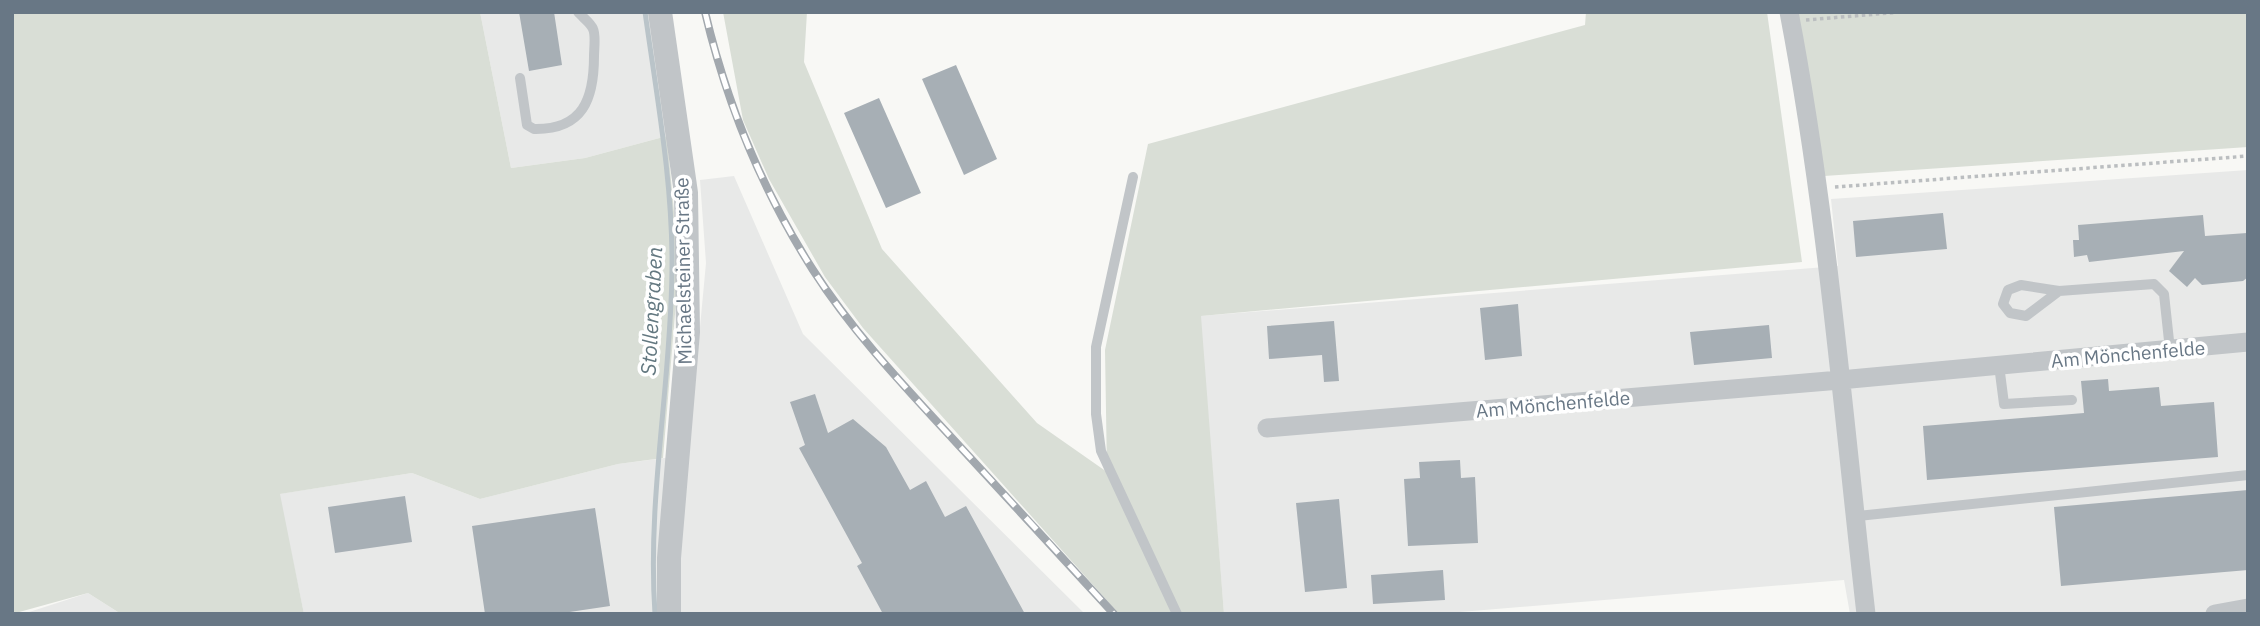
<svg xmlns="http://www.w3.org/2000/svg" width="2260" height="626" viewBox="0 0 2260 626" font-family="'IBM Plex Sans',sans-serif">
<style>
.built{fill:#e8e9e8}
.green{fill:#d9ded6}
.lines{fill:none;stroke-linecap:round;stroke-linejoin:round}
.stream{stroke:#bac4c9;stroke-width:5}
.building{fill:#a7afb5}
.path{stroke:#bbbec0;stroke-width:3.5;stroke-dasharray:3.5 3.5;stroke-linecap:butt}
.service{stroke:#c1c5c8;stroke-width:10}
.minor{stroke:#c1c5c8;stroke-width:19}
.tertiary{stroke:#c1c5c8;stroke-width:24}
.rail-casing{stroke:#a2a8ae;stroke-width:8}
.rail{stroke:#fff;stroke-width:5;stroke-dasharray:16;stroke-linecap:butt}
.labels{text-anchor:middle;stroke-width:7;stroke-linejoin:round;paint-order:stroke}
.street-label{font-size:19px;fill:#687785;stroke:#fff}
.water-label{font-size:21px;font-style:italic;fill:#637880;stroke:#fff}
</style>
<rect width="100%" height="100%" fill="#f8f8f5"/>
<!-- built -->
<path class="built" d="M480,12H649L667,136L585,158L511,168Z
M2248,170V614H1850L1844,580L1436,614H1224L1200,316L1838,266L1831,199Z
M734,176L803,334L1085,614H304L279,494L412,473L480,499L618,464L688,455L706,263L700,180Z
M88,593L121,614H23Z"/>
<!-- green -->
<path class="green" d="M12,12H480L511,168L585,158L667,136L679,266L663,458L618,464L480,499L412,473L280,494L304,614H121L88,593L12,614Z
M723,12H807L804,62L882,249L1037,423L1107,472L1105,350L1148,144L1585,25L1586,12H1767L1802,262L1201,316L1224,614H1119L863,328L825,277L769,179L743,120Z
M1795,12H2248V147L1824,176Z"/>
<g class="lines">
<!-- stream -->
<path class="stream" d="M645,12C657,98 673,184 672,270C671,385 647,498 655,614"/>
</g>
<!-- building -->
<path class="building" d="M519,12H554L562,65L529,71Z
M956,65L997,159L964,175L922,79Z
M879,98L921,193L886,208L844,113Z
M1943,213L1947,249L1856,257L1853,221Z
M2203,215L2205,236L2247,233L2248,277L2243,281L2202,285L2195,278L2187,287L2169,271L2184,251L2089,262L2087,255L2074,257L2073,240H2079L2078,225Z
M1518,304L1522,356L1485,360L1480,308Z
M1334,321L1339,381L1324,382L1322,355L1269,359L1267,326Z
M1769,325L1772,358L1694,365L1690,332Z
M2108,379L2109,391L2159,387L2161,406L2214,402L2218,457L1927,480L1923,426L2084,413L2081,381Z
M815,394L828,433L853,419L886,447L910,490L926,481L945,517L966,506L1025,614H883L857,566L862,563L799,448L805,445L790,402Z
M1460,460L1461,478L1475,477L1478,543L1408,546L1404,479L1420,478L1419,462Z
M2248,490V570L2061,586L2054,507Z
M405,496L412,542L335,553L328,507Z
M1339,499L1347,588L1305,592L1296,503Z
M595,508L610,606L556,614H485L472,526Z
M1443,570L1445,600L1373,604L1371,575Z"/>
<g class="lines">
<!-- path -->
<path class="path" d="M1806,20L1901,12
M1835,187L2248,156"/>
<!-- service -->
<path class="service" d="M520,78L527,125L534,129C583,130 594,99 594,56C594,49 596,35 593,29C591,23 582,17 578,12
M1133,177L1096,347V414L1101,451L1177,614
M2059,291L2026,316L2010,313L2003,304L2008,290L2021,285L2059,291L2154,284L2164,294L2170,350
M1999,365L2004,404L2072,400
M1858,516L2248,475"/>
<!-- minor -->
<path class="minor" d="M1789,12C1827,211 1843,413 1866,614
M1267,428L1840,380L2248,342
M2215,614L2248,608"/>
<!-- tertiary -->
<path class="tertiary" d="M660,12L686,193L688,332L669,558V614"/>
<defs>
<path id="rail" d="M705,12C727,105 762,190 813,270C852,331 903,385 952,438C1006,496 1060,555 1114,614"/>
</defs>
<!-- rail casing -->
<use href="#rail" class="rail-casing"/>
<!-- rail -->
<use href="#rail" class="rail"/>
</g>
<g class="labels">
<!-- street labels -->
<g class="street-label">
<text transform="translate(683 271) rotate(-91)" y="7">Michaelsteiner Straße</text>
<text transform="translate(2128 354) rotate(-5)" y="7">Am Mönchenfelde</text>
<text transform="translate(1553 404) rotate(-5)" y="7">Am Mönchenfelde</text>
</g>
<!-- water labels -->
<g class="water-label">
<text transform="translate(652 311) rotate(-87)" y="7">Stollengraben</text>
</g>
</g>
<!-- border -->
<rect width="2260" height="626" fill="none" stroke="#687785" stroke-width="28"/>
</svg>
